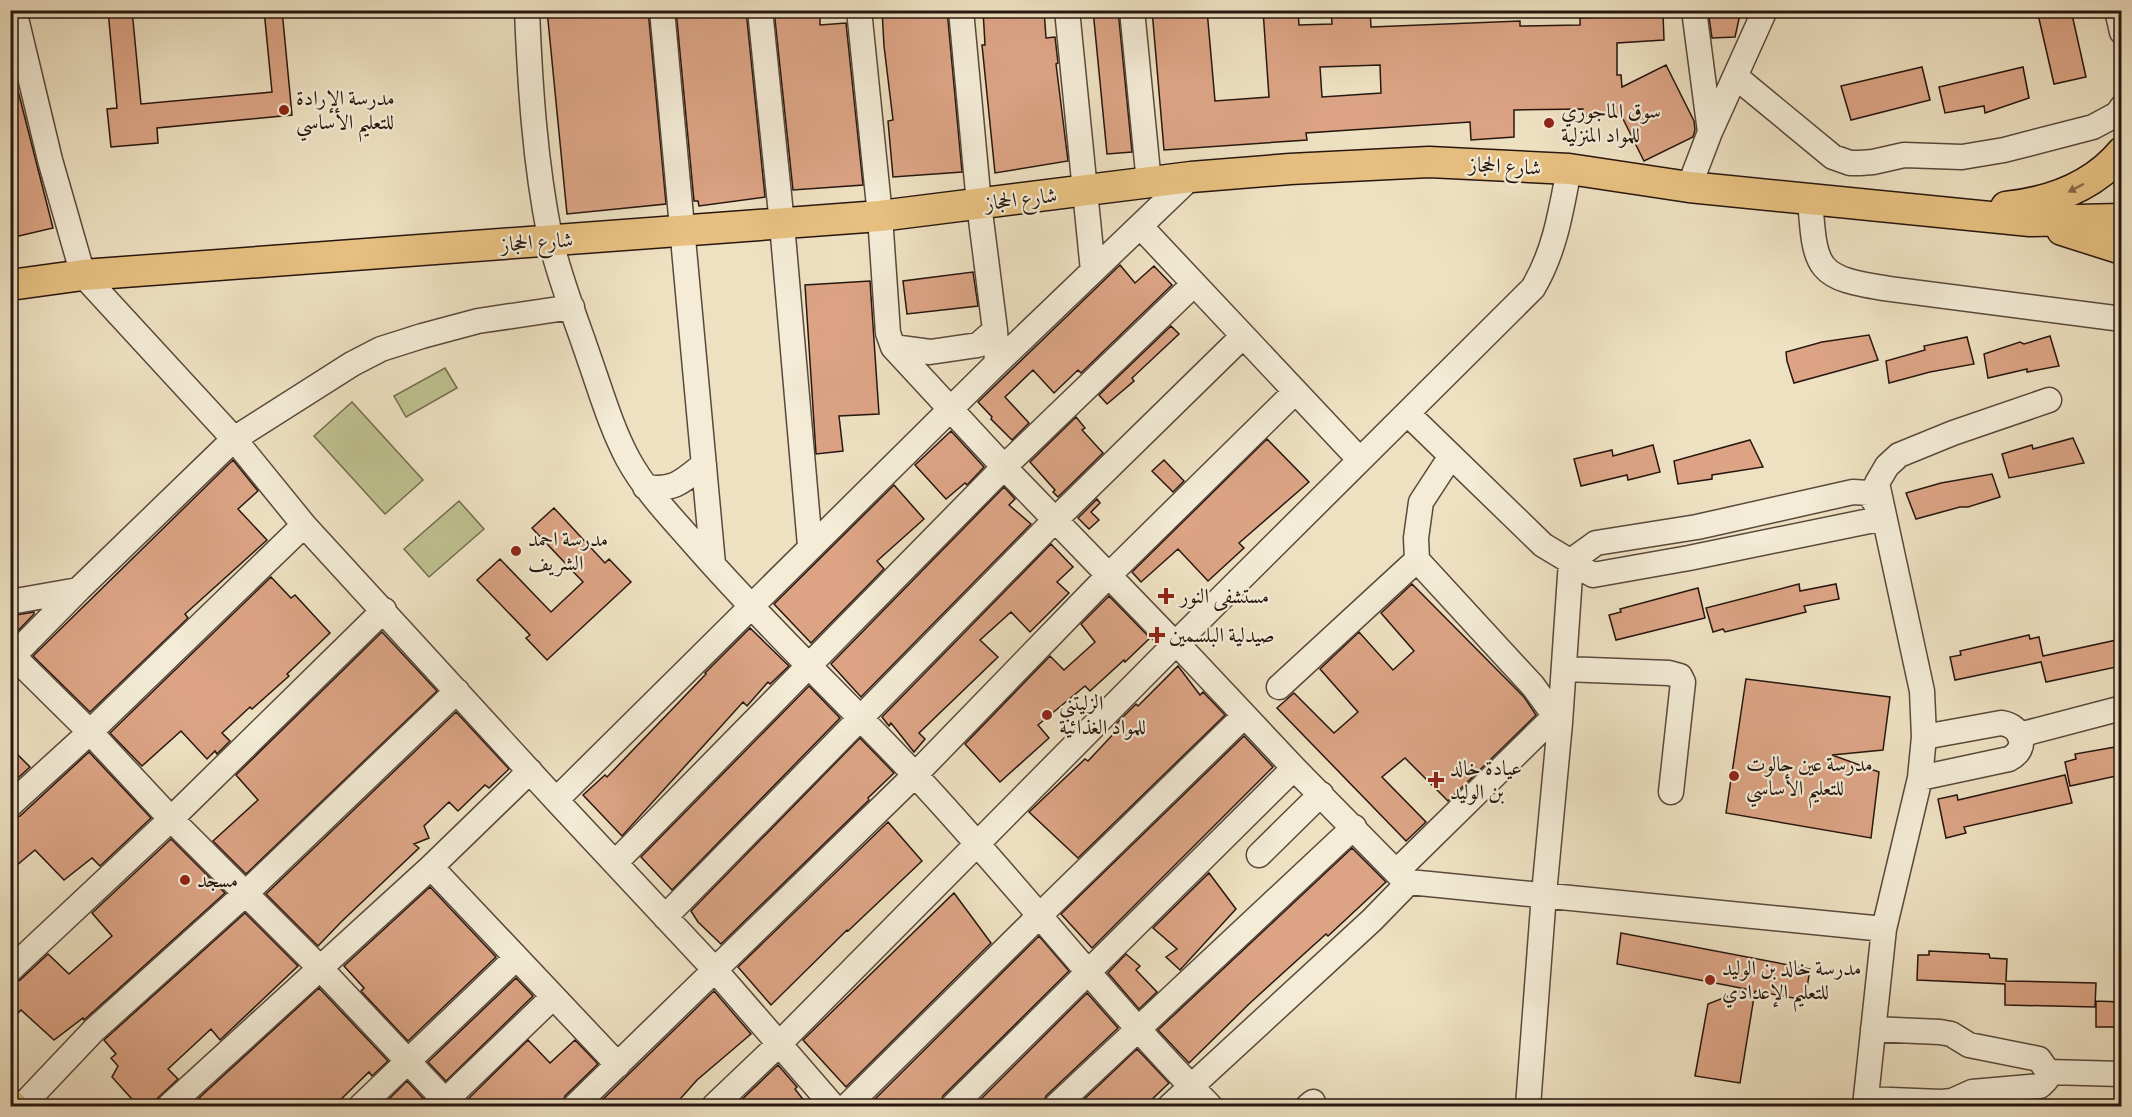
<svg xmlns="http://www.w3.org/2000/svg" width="2132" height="1117" viewBox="0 0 2132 1117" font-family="Alegreya,Amiri,serif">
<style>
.green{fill:#bec18f;stroke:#726c4f;stroke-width:1.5}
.building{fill:#dca485;stroke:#27160f;stroke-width:1.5;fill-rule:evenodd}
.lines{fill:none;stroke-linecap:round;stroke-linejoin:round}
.minor-casing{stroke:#59493c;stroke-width:27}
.major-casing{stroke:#27160f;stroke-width:33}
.minor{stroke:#f4ecd7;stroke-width:24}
.major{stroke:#e7c081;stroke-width:30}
.oneway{fill:#876b48}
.poi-dot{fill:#8f2418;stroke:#f4ecd7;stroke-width:2}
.labels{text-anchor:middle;stroke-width:4.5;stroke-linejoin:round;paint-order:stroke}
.poi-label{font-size:21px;fill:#27160f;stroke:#f4ecd7;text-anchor:start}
.street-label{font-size:21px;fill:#27160f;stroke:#f4ecd7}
</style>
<rect width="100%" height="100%" fill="#eee1c2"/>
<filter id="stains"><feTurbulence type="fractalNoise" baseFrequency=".00333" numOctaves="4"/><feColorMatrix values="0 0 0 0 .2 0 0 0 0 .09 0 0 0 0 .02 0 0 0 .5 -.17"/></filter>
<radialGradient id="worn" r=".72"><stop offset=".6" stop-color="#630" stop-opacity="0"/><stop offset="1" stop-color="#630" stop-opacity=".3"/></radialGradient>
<!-- green -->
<path class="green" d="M445,368L457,388L406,417L394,396Z
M352,402L423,480L385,514L314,436Z
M459,501L484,529L429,577L404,549Z"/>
<!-- building -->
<path class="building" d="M108,10H132L141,104L272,92L264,10H282L292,115L157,128L158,143L111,147L107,109L117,108Z
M547,10H648L666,204L567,214Z
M676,10H746L765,197L699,206L698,201H694Z
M774,10H820V25L846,23L863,185L793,190Z
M882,10H947L962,172L893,177L888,121L893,120L884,46Z
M983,10H1044L1046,38L1055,37L1058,63L1056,64L1068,161L995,173L982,45H985Z
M1093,10H1118L1132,152L1107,154Z
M1152,10H1207L1215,101L1269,97L1263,10H1298L1299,25L1332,24L1331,10H1370L1371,27L1520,21V26L1580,25V18L1663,14L1664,40L1617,43V75H1621L1622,87L1666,65L1694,121L1695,130L1693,137L1644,161L1621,115L1583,116V109L1514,110V137L1471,140L1470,122L1306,133L1307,140L1164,150ZM1380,65L1381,93L1322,97L1320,67Z
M1708,10H1741L1735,37L1712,38Z
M2037,10H2071L2086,77L2054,84Z
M1922,67L1930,100L1851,120L1841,86Z
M2023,67L2029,98L1985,113L1984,106L1945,113L1939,87Z
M16,83L53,228L10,238V84Z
M1120,265L1135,283L1154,266L1172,285L1081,373L1078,370L1054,393L1033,370L1005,397L1029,423L1012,440L991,419L992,417L978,402Z
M973,272L978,306L907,314L903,281Z
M870,281L879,414L839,416L843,451L816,454L805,285Z
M1171,326L1179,334L1132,378L1134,381L1107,404L1099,395Z
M1869,335L1878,360L1794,383L1787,361L1786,352L1822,342Z
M2050,336L2059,366L2027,372V369L1988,378L1984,354L2020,342L2024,344Z
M1967,337L1974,364L1930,372L1889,383L1886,361L1925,350L1924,346Z
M1076,417L1085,428L1082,430L1103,453L1058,497L1053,492L1055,490L1030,462Z
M951,431L984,467L967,485L965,483L946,499L915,465Z
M2073,438L2084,463L2009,478L2002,454L2032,445L2033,449Z
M1267,439L1309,482L1239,543L1244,548L1208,581L1178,549L1141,582L1132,572Z
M1750,440L1763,467L1712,475V479L1678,484L1674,461Z
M1653,445L1660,472L1628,480L1627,475L1581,486L1574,459L1612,450L1613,456Z
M233,460L258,491L238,509L267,540L185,614L188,618L90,712L33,656Z
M1164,460L1184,481L1173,492L1152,471Z
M1992,474L2000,497L1968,507H1960L1916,519L1906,493L1941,483Z
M894,485L924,519L877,561L884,569L811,643L774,604Z
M1004,487L1015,499L1009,505L1031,524L861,697L831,664Z
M1097,499L1100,503L1091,512L1099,520L1089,529L1078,518Z
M554,508L605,563L609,559L631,582L547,660L526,638L530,635L477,580L500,559L551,612L583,582L532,528Z
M1051,544L1073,567L1057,582L1069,593L1030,632L1011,612L980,640L998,657L919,733L925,739L914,752L891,723L889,726L882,717Z
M271,577L291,598L295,595L330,633L287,674L289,676L252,709L250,707L222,733L230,741L217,754L215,751L207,759L181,731L142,766L110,733Z
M1412,584L1524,697L1536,715L1448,801L1405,758L1382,777L1426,822L1406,841L1277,708L1294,693L1334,733L1358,712L1320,669L1359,632L1393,670L1414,651L1381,613Z
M1799,584L1800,591L1836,584L1839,599L1804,606L1806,612L1753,625L1725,632L1723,629L1713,632L1706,608Z
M1698,588L1705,618L1616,640L1609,615L1621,612L1620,609Z
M1109,596L1150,638L1125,662L1124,660L1090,691L1085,686L1038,725L1049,738L1000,782L965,744L1050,656L1064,670L1095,642L1081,624Z
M34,612V614L12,637L10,616Z
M750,628L789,666L770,684L768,682L747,706L743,702L622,836L583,795L605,775L607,777L706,674L705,673Z
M382,632L437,691L246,874L213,841L258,800L236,775Z
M2029,635L2030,639L2039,637L2043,656L2121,639V666L2046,682L2041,662L1955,680L1950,657L1961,655L1960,651Z
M1178,666L1200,695L1203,692L1225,715L1078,858L1029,812L1085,759L1088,761L1119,728L1116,724L1136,704L1138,706Z
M1746,679L1890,697L1883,750L1832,755L1879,772L1871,838L1726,813Z
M809,686L840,718L672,890L641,857Z
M456,712L509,769L489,788L485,785L458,811L449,802L424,826L429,838L414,844L419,848L341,922L318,946L266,894Z
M1244,736L1273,767L1092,948L1061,914Z
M860,738L894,773L868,798L869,800L721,944L698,922L691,911Z
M2121,746V775L2070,786L2065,762L2076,759L2075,754Z
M10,747L30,767L10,785Z
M89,752L151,818L100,866L92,858L64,880L35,850L10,871V819L20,816Z
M2065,775L2072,803L1964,827L1966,833L1946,838L1938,799L1957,795L1958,800Z
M888,822L922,861L848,931L847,930L771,1005L738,967Z
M171,839L225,893L84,1020L83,1018L54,1040L21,1010L10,1021V984L20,980L48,954L69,974L112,936L92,913Z
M1352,848L1386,882L1328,936L1326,934L1250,1003L1189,1063L1158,1030Z
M1209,873L1236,909L1180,970L1166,957L1177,949L1153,928Z
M430,887L496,957L408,1041L361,991L364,988L344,966Z
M954,893L991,943L846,1087L803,1040Z
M245,913L298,966L220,1040L211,1029L168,1069L178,1079L148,1107H139L112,1077L118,1066L111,1058L116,1054L104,1040Z
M1621,933L1810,969L1805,1000L1755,991L1740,1083L1695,1076L1708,1004L1746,989L1617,964Z
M1039,936L1069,971L943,1096L939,1107H867Z
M1929,951L1989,954L1990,958L2007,959L2006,981L2096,983L2095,1007L2005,1005V984L1917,980L1918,955H1929Z
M1126,954L1140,966L1136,970L1157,992L1139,1009L1108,973Z
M516,978L533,996L446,1081L428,1062Z
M319,988L388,1061L372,1076L369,1072L333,1107H207L199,1098Z
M714,991L751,1034L697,1080L673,1107H595Z
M1087,993L1118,1028L1046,1096L1042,1107H973Z
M2096,1001L2121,1002V1027H2096Z
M528,1040L550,1063L575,1040L598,1064L565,1096L561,1107H464V1103Z
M1137,1049L1169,1083L1144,1107H1076Z
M778,1065L797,1087L795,1089L809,1107H734Z
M407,1081L431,1107H381Z"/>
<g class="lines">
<defs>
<path id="minor" d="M14,10L50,160L83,275L234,439L304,525L556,800L715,970L833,1106
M527,10C530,86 535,163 550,237C559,278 576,319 589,358C601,392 611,427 628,459C646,492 673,519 698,548C767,627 844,699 916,776C1017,884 1107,1001 1210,1106
M662,10L713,564
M760,10L782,224L810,546
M859,10L880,216L888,333L893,347L1004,467L1175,644
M961,10L979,204L995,330L997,363
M1067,10L1093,271
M1132,10L1149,183
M1694,10L1710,132
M2117,10L2122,32
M1736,77L1833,157L1850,163H1860L1873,162L1904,155L1962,157L2004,150L2093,127L2117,114L2122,107
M1689,187L1710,132L1765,10
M1810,198C1815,271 1816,278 1890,289L2122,319
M1141,227L1360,460
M893,347L930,352L978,345L995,330
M1408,414L1543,545L1593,575L1689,558L1884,518
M1451,456L1421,502L1416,538L1417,560L1533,686L1560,723
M645,487C674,491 682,482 704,464
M1571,561L1596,543L1697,527L1853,492L1869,493L1882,514
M10,602L78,590
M1185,652L1294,768L1399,875L1409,882L1884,929
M10,653L90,732L171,819L321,969L450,1106
M10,659L78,590L234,439L352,364L381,349L422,336L478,321L572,307
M1564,669L1669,673L1680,676L1683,682L1671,792
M1279,687L1417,560
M2019,735L2122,708
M1920,778L2009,759C2029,749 2023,726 2001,723L1924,737
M556,800L997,363L1191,177
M10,805L90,732L304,525
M1259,855L1321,794
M615,863L1004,467L1194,284
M431,867L618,1065
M1396,872L1555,716
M665,917L1055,520L1242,337
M10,970L171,819L384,610
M2048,1072L2122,1074
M1866,1099L1941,1102L1952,1101L1972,1092L2040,1086L2046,1080L2048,1072L2039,1059L1969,1045L1951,1034L1940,1032L1873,1029
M445,1101L553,997
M22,1106L94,1030L245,894L457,691
M169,1106L431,867L530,771
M361,1106L516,958
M575,1106L915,775L1108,576L1295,392
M714,1106L778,1045L1175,644L1533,288C1555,251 1561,211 1569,169
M847,1106L1039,916L1244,716
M953,1106L1294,768
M1056,1106L1354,827
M1170,1106L1372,920L1409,882
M1308,1106L1313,1102
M1528,1106L1544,894L1560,723L1571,561
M1865,1106L1884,929L1920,778L1924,737L1922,691L1877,483L1887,466L1899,455L1953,433L2049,400"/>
<path id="major" d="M2006,207C2050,202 2092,188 2122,152
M2062,230L2122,249
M10,285L83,275L880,216L1191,177L1290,169L1429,162L1569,169L1689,187L2030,221L2122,219
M10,1105L12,1106"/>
</defs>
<!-- minor casing -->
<use href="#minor" class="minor-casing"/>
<!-- major casing -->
<use href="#major" class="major-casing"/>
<!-- minor -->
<use href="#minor" class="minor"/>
<!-- major -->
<use href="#major" class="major"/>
</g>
<!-- one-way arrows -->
<defs><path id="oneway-solid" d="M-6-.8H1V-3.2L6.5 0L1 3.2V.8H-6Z" transform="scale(1.5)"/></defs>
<use class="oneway" href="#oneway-solid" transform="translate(2076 188) rotate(152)"/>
<!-- markers -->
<g class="poi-dot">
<circle cx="284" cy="110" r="6"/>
<circle cx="1549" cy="123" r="6"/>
<circle cx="516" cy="551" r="6"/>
<path d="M1163 587h6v6h6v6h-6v6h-6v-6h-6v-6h6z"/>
<path d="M1154 626h6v6h6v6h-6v6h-6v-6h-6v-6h6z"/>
<circle cx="1047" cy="715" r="6"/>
<circle cx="1734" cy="776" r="6"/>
<path d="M1433 771h6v6h6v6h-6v6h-6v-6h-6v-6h6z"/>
<circle cx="185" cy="880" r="6"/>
<circle cx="1710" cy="980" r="6"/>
</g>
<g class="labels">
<!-- poi labels -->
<g class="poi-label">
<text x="296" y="105">مدرسة الإرادة<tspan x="296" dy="24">للتعليم الأساسي</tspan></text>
<text x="1561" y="118">سوق الماجوري<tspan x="1561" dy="24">للمواد المنزلية</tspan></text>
<text x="528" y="546">مدرسة احمد<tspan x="528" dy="24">الشريف</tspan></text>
<text x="1180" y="603">مستشفى النور</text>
<text x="1169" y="642">صيدلية البلسمين</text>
<text x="1059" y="710">الزليتني<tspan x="1059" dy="24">للمواد الغذائية</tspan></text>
<text x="1746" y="771">مدرسة عين جالوت<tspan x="1746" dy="24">للتعليم الأساسي</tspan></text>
<text x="1450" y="775">عيادة خالد<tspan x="1450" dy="24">بن الوليد</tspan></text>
<text x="197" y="887">مسجد</text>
<text x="1722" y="975">مدرسة خالد بن الوليد<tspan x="1722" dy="24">للتعليم الإعدادي</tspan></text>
</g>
<!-- street labels -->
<g class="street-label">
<text transform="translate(1505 166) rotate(3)" y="7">شارع الحجاز</text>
<text transform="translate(1021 199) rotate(-7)" y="7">شارع الحجاز</text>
<text transform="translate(537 242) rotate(-4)" y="7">شارع الحجاز</text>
</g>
</g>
<!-- margin -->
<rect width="2132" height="1117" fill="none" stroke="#eee1c2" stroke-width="36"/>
<rect x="12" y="12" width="2108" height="1093" fill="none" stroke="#27160f" stroke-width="3"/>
<rect x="18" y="18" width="2096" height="1081" fill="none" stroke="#27160f" stroke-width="1.5"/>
<rect width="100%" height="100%" filter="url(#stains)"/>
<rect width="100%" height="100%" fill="url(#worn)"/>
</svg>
